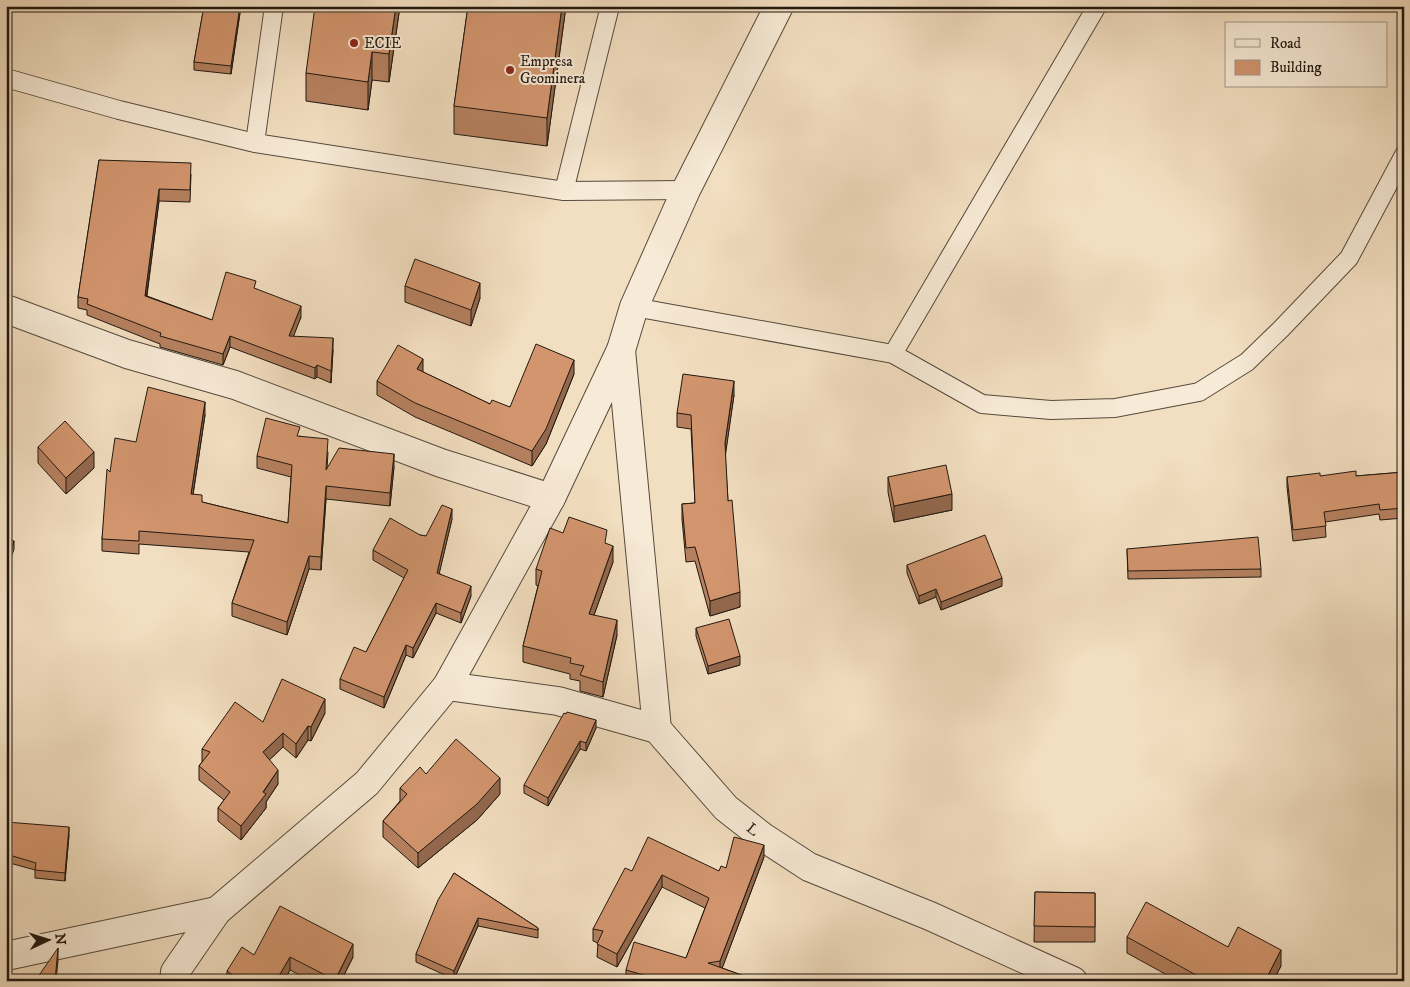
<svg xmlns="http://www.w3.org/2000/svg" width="1410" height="987" viewBox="0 0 1410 987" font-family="'IM FELL DW Pica',serif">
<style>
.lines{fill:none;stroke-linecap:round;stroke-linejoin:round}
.lane-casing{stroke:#554a3c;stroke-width:20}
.street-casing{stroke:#554a3c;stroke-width:30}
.lane{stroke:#f7ead6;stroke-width:18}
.street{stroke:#f7ead6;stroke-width:28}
.wall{fill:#b5805f;stroke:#211810}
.shaded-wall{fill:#93684d;stroke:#211810}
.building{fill:#d2956e;stroke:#211810}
.poi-dot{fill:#8f2418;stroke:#f7ead6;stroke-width:2}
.labels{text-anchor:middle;stroke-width:4;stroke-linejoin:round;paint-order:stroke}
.poi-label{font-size:15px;fill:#211810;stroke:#f7ead6;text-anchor:start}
.street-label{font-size:15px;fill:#211810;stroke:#f7ead6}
</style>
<rect width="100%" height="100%" fill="#f2dec0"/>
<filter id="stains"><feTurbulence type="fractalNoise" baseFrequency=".004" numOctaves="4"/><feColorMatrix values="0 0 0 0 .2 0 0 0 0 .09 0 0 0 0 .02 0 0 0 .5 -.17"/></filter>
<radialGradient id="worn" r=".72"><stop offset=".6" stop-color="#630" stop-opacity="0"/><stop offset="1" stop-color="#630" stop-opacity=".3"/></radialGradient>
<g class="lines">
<defs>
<path id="lane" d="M274,6L255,143L564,191
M610,6L564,191L686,190
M6,78L119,110L255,143
M634,307L893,354L982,404L1051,410L1115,408L1199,392L1247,362L1281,329L1349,258L1404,155
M893,354L1097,6"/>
<g id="street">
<path d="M6,309L127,354L235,385L441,463L551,498"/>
<path d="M621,350L657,729"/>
<path id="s1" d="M447,686L558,701L657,729L726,808L763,837L809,867L930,916L1073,981"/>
<path d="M6,956L217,911"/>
<path d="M174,981L175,972L217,911L367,783L447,686L551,498L621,350L634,307L686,190L779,6"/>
</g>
</defs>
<!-- lane casing -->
<use href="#lane" class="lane-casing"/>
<!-- street casing -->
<use href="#street" class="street-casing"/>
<!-- lane -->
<use href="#lane" class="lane"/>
<!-- street -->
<use href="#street" class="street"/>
</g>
<!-- wall -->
<path class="wall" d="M204,6H241L231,74L194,70V62Z
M400,6L389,82L372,80L368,110L306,101V73Z
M468,6H566L547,146L454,134V106Z
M99,160L191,174L190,202L159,201L147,296L212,320L256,289L301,317L293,336L333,350L331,383L317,377L315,379L230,347L223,365L160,347V344L87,315V310L78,308V297Z
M405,286L480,298L471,326L405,302Z
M423,372L490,404L510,407L574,374L546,444L532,466L415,417L377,395V381Z
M734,395L725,454L728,501L740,607L710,616L695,561L686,562L682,519V504L695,503L691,429L677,427V413Z
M205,415L193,495L202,502L288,523L291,477L257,468V456L300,436L328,452L327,469L394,467L390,506L326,499L321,570L309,569L287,635L232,616V603L249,552L139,544V554L102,551V539L110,472L136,442Z
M38,447L94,468L66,494L38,463Z
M1404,472V518L1380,520L1379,514L1325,522L1326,537L1293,541L1287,487V477L1356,476Z
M888,477L952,510L894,522L888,492Z
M452,519L439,573L471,596L461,623L436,613L413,658L406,655L384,708L340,689V679L366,652L404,578L373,560V550L420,535L426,536Z
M563,533L607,544L613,562L594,615L617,635L603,697L580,691V681L570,679V674L523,662V646L538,586L536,585V569Z
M1127,549L1261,569V577L1128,579Z
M907,565L1002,586L941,610L936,597L919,604L907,573Z
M696,628L740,665L708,674L696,636Z
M325,713L311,741L308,740L296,758L283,747L269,760L278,784L266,802V808L241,840L218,821V808L224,800L199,780V766L202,762V749L263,722Z
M596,728L586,751L580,749L548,806L524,793V785Z
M426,774L500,794L477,820L418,868L383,837V821L400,801V788Z
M6,822L69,835L65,881L35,878V870L6,862Z
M764,857L722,968L758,981H626V970L686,958L705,908L662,887L617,967L597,957L598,943L593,941V929L632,871H719L726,868Z
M454,873L538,928V938L478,926L454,979L416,962V954Z
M1035,892L1095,893V942H1034Z
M1127,937L1228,947L1281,966L1273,981H1178L1127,953Z
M254,955L353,957L341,981H311L290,970L284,981H227V971Z"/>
<!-- shaded-wall -->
<path class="shaded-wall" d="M240,6H241L231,74V66Z
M396,6H400L389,82V54Z
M562,6H566L547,146V118Z
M372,52V80L368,110V82Z
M159,189V201L145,307V296Z
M480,283V298L471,326V310Z
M301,306V317L289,348V336Z
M230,336V347L223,365V354Z
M333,338V350L331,383V371Z
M423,359V373L417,369Z
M574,360V374L546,444L532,466V451Z
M317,365V377L315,379V368Z
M734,381V395L725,458V443Z
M205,402V415L191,507V494Z
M94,452V468L66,494V478Z
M394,454V467L390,506V493Z
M326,486V499L321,570V557Z
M952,494V510L894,522V506Z
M452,509V519L437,583V573Z
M14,541V549L6,574V566Z
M613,546V562L589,629V614Z
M309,556V569L287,635V622Z
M1002,578V586L941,610V602Z
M471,586V596L461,623V613Z
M936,589V597L919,604V596Z
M740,592V607L710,616V601Z
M436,603V613L413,658V648Z
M617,620V635L603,697V682Z
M406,645V655L384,708V697Z
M740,656V665L708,674V666Z
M325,699V713L311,741V727Z
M596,720V728L586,751V743Z
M308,726V740L296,758V744Z
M283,733V747L263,766V752Z
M580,741V749L548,806V798Z
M278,770V784L266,802V808L241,840V826Z
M500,778V794L477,820L418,868V853Z
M69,827V835L65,881V873Z
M764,845V857L720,974V961Z
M662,875V887L617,967V954Z
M478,918V926L454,979V971Z
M353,944V957L341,981H335Z
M58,948V961L56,981H55Z
M1281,950V966L1273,981H1265Z
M290,957V970L284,981H276Z"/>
<!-- building -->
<path class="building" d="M204,6H240L231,66L194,62Z
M315,6H396L389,54L372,52L368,82L306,73Z
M468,6H562L547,118L454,106Z
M99,160L191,163L190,190L159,189L145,296L212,320L226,272L256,281L254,288L301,306L289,336L333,338L331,371L317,365L315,368L230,336L223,354L160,336L161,333L87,304L88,299L78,297Z
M415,259L480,283L471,310L405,286Z
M536,344L574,360L546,429L532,451L415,403L377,381L398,345L423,359L417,369L490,404L492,400L510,407Z
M683,374L734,381L725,443L728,501L732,500L740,592L710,601L695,547L686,548L682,504L695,503L691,415L677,413Z
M148,387L205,402L191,494L202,495V502L288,523L292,465L257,456L266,418L300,427L297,436L328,439L326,470L339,448L394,454L390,493L326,486L321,557L309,556L287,622L232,603L254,540L139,531V541L102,539L107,469L110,472L115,438L136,442Z
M65,421L94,452L66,478L38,447Z
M946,465L952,494L894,506L888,477Z
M1356,471V476L1404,472V508L1380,510L1379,504L1324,512L1326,526L1293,530L1287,477L1320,473V476Z
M442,505L452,509L437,573L471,586L461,613L436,603L413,648L406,645L384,697L340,679L354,647L366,652L408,570L373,550L390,518L420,535L426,536Z
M569,517L607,530L605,543L613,546L589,614L617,620L603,682L580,675L584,666L570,663L571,658L523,646L542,571L536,569L550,528L563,533Z
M985,535L1002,578L941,602L936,589L919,596L907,565Z
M6,537L14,541L6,566Z
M1258,537L1261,569L1128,571L1127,549Z
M729,619L740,656L708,666L696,628Z
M282,679L325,699L311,727L308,726L296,744L283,733L263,752L278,770L263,792L266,794L241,826L218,808L230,792L199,766L210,752L202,749L235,702L263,722Z
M567,712L596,720L586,743L580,741L548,798L524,785L564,713L566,714Z
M456,739L500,778L477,804L418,853L383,821L407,794L400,788L420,767L426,774Z
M6,822L69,827L65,873L35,870L36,863L6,854Z
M648,837L719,871L721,866L726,868L734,837L764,845L720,961L708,963L758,981H653L654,978L626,970L634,942L686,958L709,898L662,875L617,954L597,944L603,931L593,929L625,868L632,871Z
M454,873L538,928V930L478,918L454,971L416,954L438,900Z
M1035,892L1095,893V927L1034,926Z
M1146,902L1228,947L1238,927L1281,950L1265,981H1207L1127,937Z
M280,906L353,944L335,980L290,957L276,981H241L227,971L242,947L254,955Z
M58,948L55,981H35Z"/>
<!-- markers -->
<g class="poi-dot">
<circle cx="354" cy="43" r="5"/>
<circle cx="510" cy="70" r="5"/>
</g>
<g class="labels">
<!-- poi labels -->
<g class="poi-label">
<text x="364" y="48">ECIE</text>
<text x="520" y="66">Empresa<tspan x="520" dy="17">Geominera</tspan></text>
</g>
<!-- street labels -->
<g class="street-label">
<text dy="5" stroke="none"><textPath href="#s1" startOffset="354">L</textPath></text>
</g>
</g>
<!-- margin -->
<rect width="1410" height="987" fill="none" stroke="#f2dec0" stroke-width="25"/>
<rect x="8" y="8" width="1395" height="972" fill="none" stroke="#211810" stroke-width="2.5"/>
<rect x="12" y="12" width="1385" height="962" fill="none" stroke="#211810"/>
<!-- legend -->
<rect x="1225" y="22" width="162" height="65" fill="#f7ead6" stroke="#a19687"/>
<rect x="1235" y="39" width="25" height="8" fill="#f7ead6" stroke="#a19687"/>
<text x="1270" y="48" font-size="15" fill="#211810">Road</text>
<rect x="1235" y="60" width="25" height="15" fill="#d2956e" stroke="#a19687"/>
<text x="1270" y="72" font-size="15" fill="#211810">Building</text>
<!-- north arrow -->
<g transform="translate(48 940) rotate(86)" stroke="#f7ead6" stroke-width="4" paint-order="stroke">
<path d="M0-4L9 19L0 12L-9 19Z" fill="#211810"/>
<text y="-8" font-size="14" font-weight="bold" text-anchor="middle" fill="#211810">N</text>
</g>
<rect width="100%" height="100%" filter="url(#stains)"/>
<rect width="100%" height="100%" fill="url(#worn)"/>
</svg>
